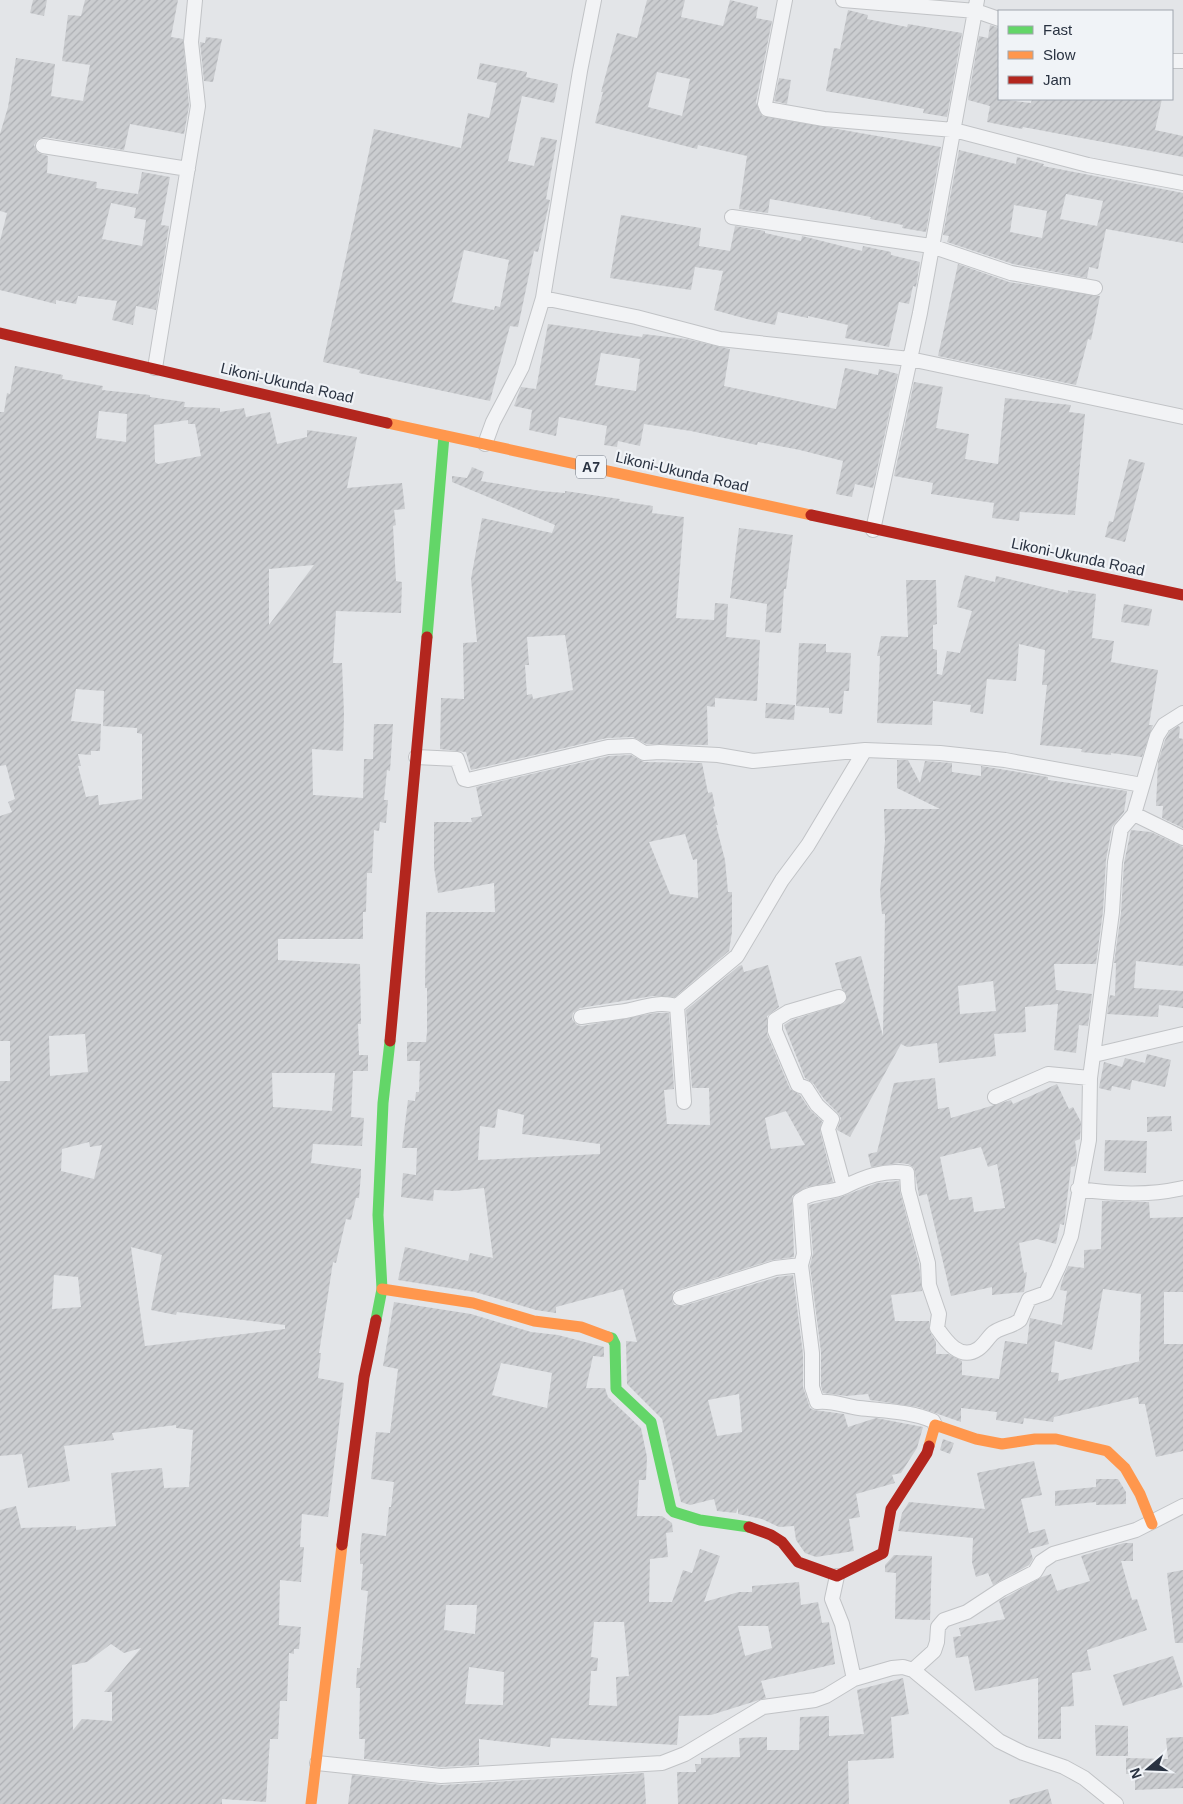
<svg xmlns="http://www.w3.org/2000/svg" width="1183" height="1804" viewBox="0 0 1183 1804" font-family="Arial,sans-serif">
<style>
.building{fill:url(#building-hatch);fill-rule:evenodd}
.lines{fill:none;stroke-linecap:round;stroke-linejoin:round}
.street-casing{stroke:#c1c3c6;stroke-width:16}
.street{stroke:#f2f3f5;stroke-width:14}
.fast{stroke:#63d668;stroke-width:11}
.slow{stroke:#ff974d;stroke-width:11}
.jam{stroke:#b3261e;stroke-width:11}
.labels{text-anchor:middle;stroke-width:4.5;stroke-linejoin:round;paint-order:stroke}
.shield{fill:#f0f3f7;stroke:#656c78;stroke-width:1}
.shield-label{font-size:14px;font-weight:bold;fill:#293241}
.street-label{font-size:15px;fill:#293241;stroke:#f0f3f7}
</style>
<defs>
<pattern id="building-hatch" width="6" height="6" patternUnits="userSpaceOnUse" patternTransform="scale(1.25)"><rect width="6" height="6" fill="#cbcdd0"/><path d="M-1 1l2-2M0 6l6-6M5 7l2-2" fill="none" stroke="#aeb0b4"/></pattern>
</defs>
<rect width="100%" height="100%" fill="#e3e5e8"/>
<!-- building -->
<path class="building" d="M33,0H47L44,16L30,13Z
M85,0H178L171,37L183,39L189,106L184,134L130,124L124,150L44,137L37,140L34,145L38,153L48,156L47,173L97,182L96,188L138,194L142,172L170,177L161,225L169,226L156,310L136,306L133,325L112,320L117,301L78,296L76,304L56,300V304L0,290V241L7,213L0,211V134L8,107L16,58L55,64L51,96L83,101L90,65L62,61L68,15L81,16ZM111,203L136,208L134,218L146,220L142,246L102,239Z
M647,0H685L681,17L723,26L730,0L758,7L756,18L772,21L756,102L762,116L941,147L926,232L902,228L903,225L870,219L871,217L770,199L768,213L739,209L747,156L698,145L697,149L595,123L603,92H601L617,33L637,38ZM657,72L690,79L682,116L648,107Z
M848,10L868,15L867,19L907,27L908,24L962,33L947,117L923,113L924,109L826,91L834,48L840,49Z
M990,25L999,28V99L1031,103L1032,99H1162L1155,130L1183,136V157L1023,127L1022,129L987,122L990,106L968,100L979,36L988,38Z
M206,37L222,39L213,82L204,81L200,42L205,43Z
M480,63L527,72L526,77L558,84L554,103L522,96L514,133L508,161L534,166L541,137L557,140L546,199L550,200L538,252L534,251L518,327L510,326L490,401L359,373L360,370L323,362L374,129L461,148L468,113L489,118L497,83L477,79ZM464,250L509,260L500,307L495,306L494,310L452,302Z
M779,78L791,80L787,104L774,101Z
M959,150L1016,164L1017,157L1044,164L1043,166L1183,193V243L1106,229L1098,269L1089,267L1087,278L1013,264L947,242L949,236L943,235ZM1066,194L1103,201L1097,226L1060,219ZM1014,205L1047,211L1042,238L1010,232Z
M621,215L701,228L699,246L730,251L735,226L765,231V233L801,241L802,236L862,251L863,246L891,252V255L920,262L916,287L913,286L909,304L899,302L889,347L845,338L848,325L808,316V318L778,312L775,325L747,319L714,310L723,271L695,267L691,290L610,278Z
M958,264L1009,282L1100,296L1091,340L1088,339L1076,385L938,356Z
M548,324L642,337L643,334L686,339L730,349L724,386L836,409L845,368L878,375L879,369L898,374L873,488L855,484L852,497L836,494L843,461L800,450L758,442L757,445L691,431L644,424L640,446L618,441L617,447L604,445L607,426L559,417L556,436L529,430L532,410L514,406L521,387L536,389ZM601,353L640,359L636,391L595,385Z
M15,366L63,375L62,379L103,386L102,390L150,395V397L185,402L184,407L220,408V412L244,408L246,417L270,412L277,444L307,437V430L357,437L347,488L402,483L405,509L394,510L396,525L393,526L396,581L402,582L401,613L336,611L333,663H342L344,714L343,751L312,749L313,795L363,798L364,759H373L374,724H393L390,771L387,770L384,800H388L386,823L380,822L379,831L374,830L372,873H367L366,912H363V939H278V960L360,964L361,1024H358L359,1055H368V1071H353L351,1117L364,1118L362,1146L313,1144L311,1163L361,1169V1174L359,1198H356L351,1220L346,1219L336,1263L333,1262L319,1353H321L318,1378L344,1383L328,1517L302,1514L300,1547H304L301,1582L280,1580L279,1625L301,1627L299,1649H294V1654L289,1653L287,1701H280L278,1739H270L266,1802L222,1799V1804H0V1510L16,1506L21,1528L76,1526V1530L116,1526L111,1473L162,1468L164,1488L189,1487L193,1430L176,1428V1425L112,1433L114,1440L64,1446L70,1481L28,1488L22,1454L0,1456V1081H10V1041H0V816L12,812L8,802L15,799L6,765L0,766V412H4L7,393L10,394ZM99,411L127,414L126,442L96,438ZM188,420V424H195L201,456L158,464L155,462L154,425ZM314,565L269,625V569ZM76,689L104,691L103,726L137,728V733L142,734V799L99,805L98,795L86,797L78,766H81L78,754L91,755V751H100L101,724L71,721ZM85,1034L88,1072L50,1076L49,1036ZM272,1073H335L332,1111L273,1107ZM89,1142L90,1147L102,1145L94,1179L61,1171L62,1149ZM131,1247L162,1255L151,1310L176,1315L177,1312L285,1325V1329L145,1346ZM54,1275L78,1277L81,1307L52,1309ZM111,1644L124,1653L141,1648L104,1692H112V1721L82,1719L73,1730L72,1665L87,1662Z
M914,382L943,387L936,428L969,434L965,459L998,464L1005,398L1071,405L1069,412L1085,414L1075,515L1020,512L1019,521L992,518L994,503L931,494L933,483L894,476Z
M1129,459L1145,463L1125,542L1105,537L1109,521L1113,522Z
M472,467L484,472L481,481L541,491L565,493V491L620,499L619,501L653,506L652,513L684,517L676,618L714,620L715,603L728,604L726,637L760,640L757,701L715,698V707L707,706L708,745L646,744L633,737L607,738L471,770L466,752L440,749L441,698L464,699L463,643L477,642L471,579L482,518L552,533L555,525L452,482V476L467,478ZM565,635L573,690L533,699L532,694L527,695L525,665H529L527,637Z
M739,528L793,535L786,589H784L781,633L765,632L767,604L730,598Z
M965,575L995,582L996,576L1068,593V590L1096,594L1092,638L1114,641L1111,662L1158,670L1149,725H1153L1142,757L1111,753V755L1081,752L1082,749L1040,745L1047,685H1042L1045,650L1019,644L1016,681L987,679L983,714L970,712L971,705L933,701L932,725L877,723L880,656H877L881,636L908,637L906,580H936L937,624L933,625V649L937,650V674L942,675L947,651L960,653L972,611L957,607Z
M1124,604L1152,609L1149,626L1121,622Z
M799,643L826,644V652L851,653L849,691H844L842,714L829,713V708L796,706Z
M766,703L795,705L794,720L765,718Z
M1178,726L1180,727L1179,738L1183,739V828L1162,818L1163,806H1156L1158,762L1165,740L1170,731Z
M631,755L644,762L702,763L708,793L712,792L715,806L713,807L718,825H716L725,860L728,892H732V932L729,951L675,997L653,996L580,1008L573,1013L572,1019L577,1025L582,1026L655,1013H669L674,1089L664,1090L667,1124L710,1125L709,1088H692L686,1010L739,966L742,965L744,972L768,965L779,1007L767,1016V1034L790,1089L800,1095L810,1110L822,1121L820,1131L833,1182L807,1187L792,1196L794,1257L772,1260L677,1290L673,1292L672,1300L674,1305L683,1306L777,1277L793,1275L803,1354V1387L810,1408L814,1410L844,1414L848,1427L876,1418L923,1427L917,1448L901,1473L892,1475L895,1483L856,1494L860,1517L849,1519L854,1551L816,1557L805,1553L796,1540L794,1526L779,1527L762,1519L738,1514V1508L736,1513L717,1511L714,1499L690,1505L681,1502L662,1419L627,1384L626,1341L637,1342L623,1289L556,1307V1313L536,1310L475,1292L398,1280L405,1247L468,1261L470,1253L493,1258L484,1188L455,1191L434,1190L433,1201L401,1197L403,1173L416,1175L417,1148H402L408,1100L415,1101L416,1092H419L420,1061H407V1042H426L427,1032V988H425L426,912H495L494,883L438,893L434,867V822H472L471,818L482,816L476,787L609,756ZM685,834L693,860L697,859L698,898L670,894L649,842ZM498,1109L524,1115L522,1134L600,1144V1154L478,1160L480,1126L495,1128ZM786,1111L805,1145L771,1149L765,1118ZM739,1394L742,1432L717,1436L708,1400Z
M897,760H908L920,783L925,761L952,763V772L981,776V766L1048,777V780L1127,791L1124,812L1112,827L1106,860L1103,911L1096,964H1054L1056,990L1092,994L1088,1026L1079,1025L1076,1053L1054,1050L1058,1004L1025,1007L1026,1032L994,1034L996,1056L939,1063L937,1043L907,1047L901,1044L850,1137L837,1130L841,1118L838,1113L824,1099L813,1083L805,1078L784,1025L792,1020L845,1003L847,995L842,989L835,963L861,956L883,1036L885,914H882L880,891L885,841L884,809H940L897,788ZM993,981L996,1011L960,1014L958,986Z
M1131,830L1151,832L1183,847V966L1136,961L1134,988L1183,991V1008L1159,1005L1158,1017L1107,1014L1110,995L1115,996L1116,963H1114L1121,913L1124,863Z
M1147,1054L1171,1060L1165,1087L1132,1080L1130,1090L1112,1086L1111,1091L1099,1088L1104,1062L1122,1067L1125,1058L1145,1063Z
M935,1078L938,1109L949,1107L951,1118L1011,1100L1013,1104L1057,1084L1069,1109L1073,1107L1081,1122L1080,1139L1075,1141L1077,1155L1075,1166L1071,1167L1064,1225L1060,1224L1056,1244L1037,1239L1019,1243L1024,1273L1027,1272L1024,1292L992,1295V1287L951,1296L927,1194L919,1196L914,1168L908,1164L899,1163L871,1167L868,1154L877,1152L894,1083ZM981,1147L988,1167L997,1164L1005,1208L974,1212L972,1197L949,1200L940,1157Z
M1171,1116L1172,1131L1147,1132V1117Z
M1105,1140L1147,1141L1146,1173L1104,1171Z
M899,1181L900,1192L919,1264L922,1291L891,1295L895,1321H929L930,1332L936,1342V1354H948L962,1361V1375L999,1379L1005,1341L1027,1344L1030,1318L1062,1325L1067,1291L1060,1290L1062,1281L1068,1266L1084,1268V1250L1101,1249L1102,1201L1149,1202L1150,1218L1183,1217V1292H1164V1344H1183V1451L1156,1457L1145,1404H1139L1138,1397L1054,1417L1053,1422L1024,1418L1023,1424L996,1420L997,1412L961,1408V1422L918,1407L870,1400L868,1394L846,1396L823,1393L821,1386V1352L810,1266L813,1253L809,1205L841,1197L877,1183ZM1103,1289L1141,1294L1139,1361H1141L1058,1381L1059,1373L1051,1372L1055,1341L1092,1350Z
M394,1302L471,1314L531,1332L558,1335L604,1347V1357L593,1356L586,1388H605L608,1397L641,1428L647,1457L646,1480H639L637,1516H662L672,1523L673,1532L666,1533L668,1557L650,1559L649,1602H672L683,1570L692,1573L700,1549L720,1556L704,1602L739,1592H752V1586L799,1582L801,1605L818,1602L822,1623L829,1622L835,1664L761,1681L766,1698L711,1715L679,1716L677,1745L551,1738L550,1747L479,1739V1765L441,1767L364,1759L365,1739H359L360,1688H356L357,1668H360L368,1591L361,1590L363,1564H360V1550L362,1533L386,1536L389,1507H391L394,1482L371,1479L376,1432L390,1433L398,1369L383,1366ZM501,1363L552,1373L547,1408L492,1395ZM446,1605H477L475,1634L444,1630ZM594,1622H624L629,1676L616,1677L617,1706L589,1705L591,1671H597L598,1658L591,1657ZM738,1626H768L772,1648L745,1656ZM469,1667L504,1672L503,1705L465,1704Z
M943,1439L954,1443L950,1454L940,1450Z
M1034,1461L1042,1495L1021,1499L1029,1533L1045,1529L1049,1544L1030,1549L1033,1559L1029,1565L993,1585L988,1573L976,1577L972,1562L973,1538L898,1531L902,1513L909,1502L985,1509L977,1473Z
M1096,1479H1118L1126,1492V1504L1096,1505V1502L1055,1506V1491L1096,1487Z
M1124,1543H1133V1561H1121L1132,1600L1137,1599L1147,1630L1087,1650L1091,1670L1072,1673L1074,1706L1061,1707V1739H1038V1678L975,1691L968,1656L956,1658L953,1637L961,1636L959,1628L1005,1619L999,1601L1042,1577L1051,1574L1057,1591L1090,1581L1081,1556Z
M894,1555L932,1556L930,1620L895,1619L896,1573L885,1572V1565Z
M1183,1570V1643H1175L1167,1573Z
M1173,1656L1183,1687L1123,1706L1113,1675Z
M903,1678L909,1714L891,1717L894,1758L848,1761L849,1804H678L677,1772H696L695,1764H701V1758L740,1757L739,1738L767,1737V1750H799L800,1717L829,1716V1736L864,1734L857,1690Z
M1095,1725L1128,1726V1756H1096Z
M1183,1737V1788L1135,1790V1773L1126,1774V1758L1168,1759L1166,1738Z
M644,1773L646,1804H348L352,1775L442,1785Z
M1048,1789L1052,1804H1010L1009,1800Z"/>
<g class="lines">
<defs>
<path id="street" d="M785,0L765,104L767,109L824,119L954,130L1088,165L1183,183
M843,0L976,11L999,19
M1172,61H1183
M43,146L188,169
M732,217L931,246L1011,273L1095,288
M543,298L636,317L720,339L910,359L1183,417
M155,368L198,106L191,42L195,0
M485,444L493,422L522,367L543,298L580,71L594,0
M873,530L920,313L977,0
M416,757L457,759L464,779L468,780L608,747L633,746L644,753L660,752L718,755L753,761L865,750L940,753L1005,760L1142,785
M1134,814L1183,838
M581,1017C594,1015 605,1014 618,1012C641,1010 652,1000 677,1006
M1094,1055L1183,1034
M995,1097L1048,1074L1090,1078
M684,1102L677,1006L737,956L782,880L808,845L865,750
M844,1187C864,1177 885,1169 907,1173L908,1190L928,1263L929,1285L939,1314L937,1328C946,1341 960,1361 978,1349C984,1345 987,1339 992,1334C999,1327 1012,1327 1020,1320L1029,1299L1046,1293L1058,1268L1071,1236L1089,1140L1090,1078L1112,912L1115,862L1121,829L1134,814L1157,736L1164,725L1183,713
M1078,1189C1115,1194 1147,1196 1183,1188
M801,1265L812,1353V1387L817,1402C833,1400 844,1406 859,1408C884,1411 910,1411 933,1421L935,1425
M680,1298L775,1268L801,1265L804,1254L800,1200C813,1190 829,1194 844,1187L828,1129L832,1119L817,1105L806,1088L798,1085L775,1031V1020L788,1012L839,997
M837,1576L832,1599L842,1624L854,1679
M913,1670L934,1651L937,1642L938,1627L944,1620L967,1612L1002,1589L1035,1572L1041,1562L1053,1554L1136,1530L1183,1506
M317,1763L441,1776L662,1763L685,1754L763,1707L815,1700L826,1696L854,1679L892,1668L903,1667L913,1670L999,1741L1023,1753L1064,1767L1084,1778L1116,1804"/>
</defs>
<!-- street casing -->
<use href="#street" class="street-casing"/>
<!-- street -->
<use href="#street" class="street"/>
<!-- fast -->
<path class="fast" d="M427,637L444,436
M376,1320L382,1289L378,1215L383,1103L390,1041
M608,1337L612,1338L615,1344L616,1389L651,1422L671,1509L674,1512L700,1520L749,1527"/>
<!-- slow -->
<path class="slow" d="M387,423L811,515
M382,1289L473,1303L534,1321L581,1327L608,1337
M929,1446L935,1425L976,1439L1002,1444L1035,1439H1056L1107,1451L1125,1468L1140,1494L1152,1524
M311,1804L342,1545"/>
<!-- jam -->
<path class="jam" d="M0,333L387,423
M811,515L1183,595
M390,1041L427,637
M749,1527L771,1535L782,1542L798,1562L837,1576L883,1553L891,1509L927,1453L929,1446
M342,1545L364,1377L376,1320"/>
</g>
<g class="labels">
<!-- shield labels -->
<rect class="shield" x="576" y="455.5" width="30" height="23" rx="4"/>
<g class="shield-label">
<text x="591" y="472">A7</text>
</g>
<!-- street labels -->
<g class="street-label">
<text transform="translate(287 383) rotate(13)" y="5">Likoni-Ukunda Road</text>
<text transform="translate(682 472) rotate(13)" y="5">Likoni-Ukunda Road</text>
<text transform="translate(1078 557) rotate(12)" y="5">Likoni-Ukunda Road</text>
</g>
</g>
<!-- legend -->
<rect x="998" y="10" width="175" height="90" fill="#f0f3f7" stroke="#a0a6ae"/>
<rect x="1008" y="26" width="25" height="8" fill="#63d668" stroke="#a0a6ae"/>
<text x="1043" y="35" font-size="15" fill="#293241">Fast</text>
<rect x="1008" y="51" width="25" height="8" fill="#ff974d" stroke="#a0a6ae"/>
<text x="1043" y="60" font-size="15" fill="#293241">Slow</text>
<rect x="1008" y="76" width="25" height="8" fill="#b3261e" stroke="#a0a6ae"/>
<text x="1043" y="85" font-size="15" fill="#293241">Jam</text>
<!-- north arrow -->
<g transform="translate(1148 1769) rotate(251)" stroke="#f0f3f7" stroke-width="4" paint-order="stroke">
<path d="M0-4L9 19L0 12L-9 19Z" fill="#293241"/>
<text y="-8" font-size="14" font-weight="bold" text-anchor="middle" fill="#293241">N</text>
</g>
</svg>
